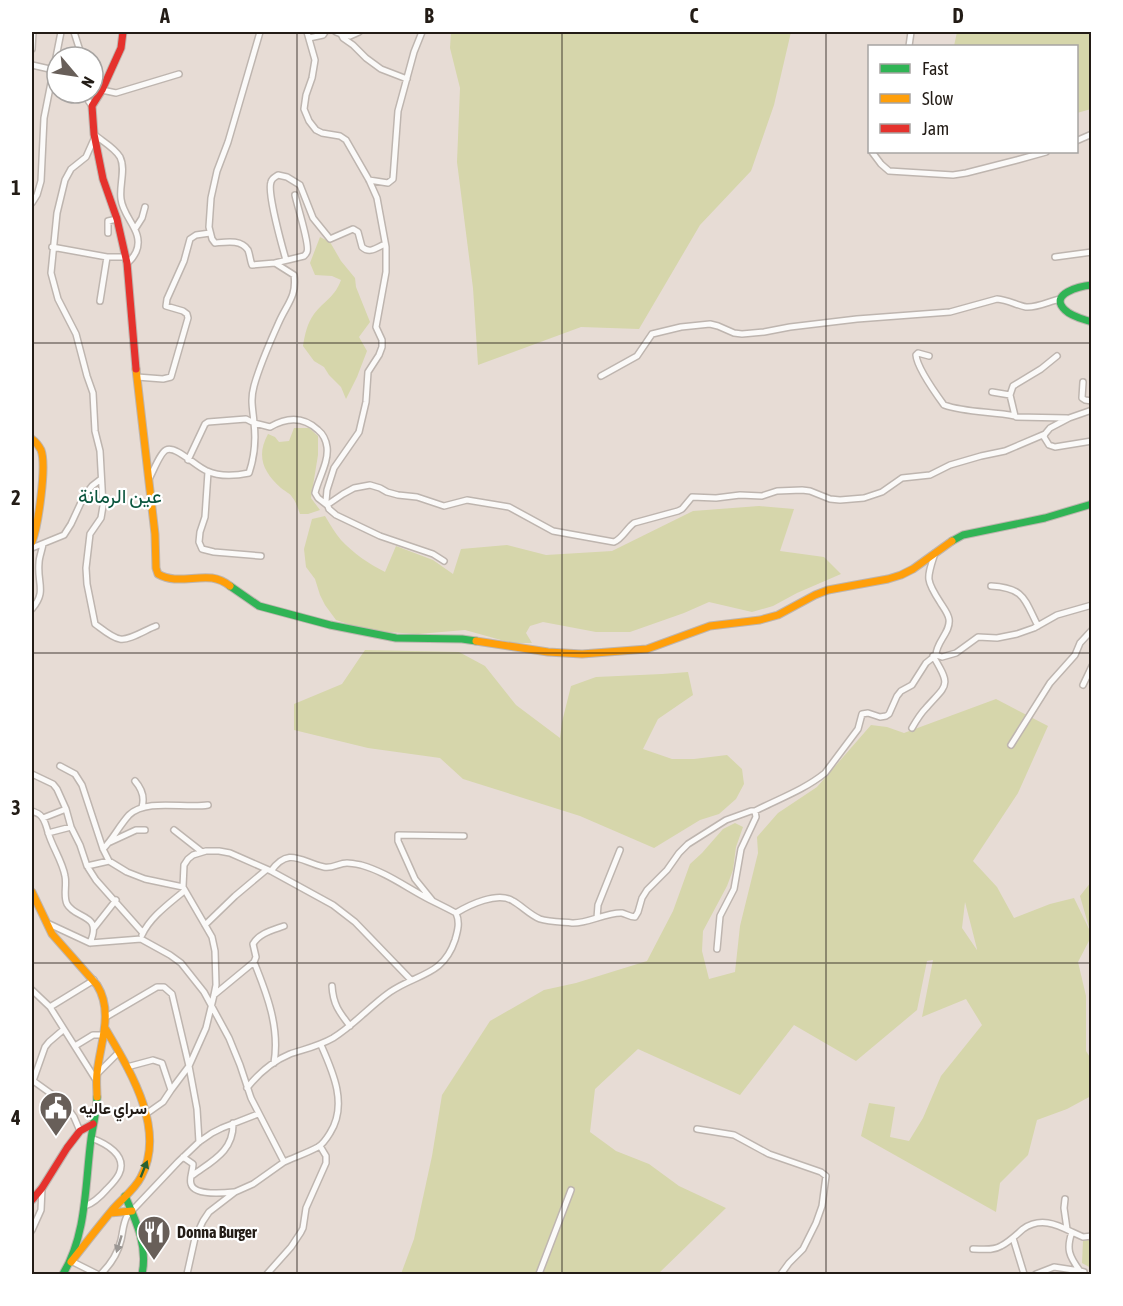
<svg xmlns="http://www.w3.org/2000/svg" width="1123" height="1306" viewBox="0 0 1123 1306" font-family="'Asap Condensed',Vazirmatn,sans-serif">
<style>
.green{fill:#d6d6ab;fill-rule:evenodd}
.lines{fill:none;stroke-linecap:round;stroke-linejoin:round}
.street-casing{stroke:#beb5af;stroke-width:8}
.fast-casing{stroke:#beb5af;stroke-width:9}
.slow-casing{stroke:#beb5af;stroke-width:9}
.jam-casing{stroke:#beb5af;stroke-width:9}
.street{stroke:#fbfaf9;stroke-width:5}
.fast{stroke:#30b455;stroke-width:7}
.slow{stroke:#ff9f0a;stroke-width:7}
.jam{stroke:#e5322d;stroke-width:7}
.oneway{fill:#296032}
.oneway2{fill:#9a9693}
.grid{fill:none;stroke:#231c16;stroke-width:1.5;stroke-opacity:0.55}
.labels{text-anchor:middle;stroke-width:4.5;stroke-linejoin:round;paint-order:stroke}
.poi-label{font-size:16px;font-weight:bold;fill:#231c16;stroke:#fff;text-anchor:start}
.quarter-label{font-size:20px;fill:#0a553d;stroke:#fff}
.neatline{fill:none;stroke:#231c16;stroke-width:2}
.grid-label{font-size:20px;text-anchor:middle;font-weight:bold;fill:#231c16}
</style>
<rect width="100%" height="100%" fill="#e7dcd5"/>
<!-- green -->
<path class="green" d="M451,32H791L774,105L751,171L700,225L639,329L581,327L478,365L473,288L457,162L460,88L450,48Z
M957,32H1091V109L1077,113L1076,46H954Z
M320,237L330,242L341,261L355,278L356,287L370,322L359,337L367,351L357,377L346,399L341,387L329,375L324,367L314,361L303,346C305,334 307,324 314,314C324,301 335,297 341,280L332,276L315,275L310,263Z
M294,428H309L318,436V455L311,498L320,510L308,514H300C298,509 296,501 292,497C290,493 284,491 281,488C263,472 256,456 268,434L275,437L279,442L289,441Z
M759,506L794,509L780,551L824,557L841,574L797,593L773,606L752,612L709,602L684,613L630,632H596L543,622L530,626L526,633L532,643H512L465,630L418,634L387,632L357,627L336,620L325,605L320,595L315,579L306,567L304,549L312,519L325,516C330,524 335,533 341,540C353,553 369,564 385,572L396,546L433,560L453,574L461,549L507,545L546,555L612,551L693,511Z
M365,650L459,652L485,666L516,705L560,738L562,722L571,686L596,677L662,674L688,672L693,695L658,719L643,749L672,759H694L727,755L742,769L744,784L736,799L719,814L700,820L654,848L580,816L463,779L440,758L368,748L294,730V704L342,684Z
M996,699L1048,726L1018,793L973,861L997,887L1014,918L1050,904L1074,898L1090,931L1080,896L1091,882V937L1078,962L1086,996V1051L1091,1059V1096L1067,1109L1037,1120L1028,1155L1000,1183L996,1212L861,1136L869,1103L895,1107L890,1137L909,1141L923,1118L941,1076L982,1025L966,999L922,1017L933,960L927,961L917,1010L856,1061L794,1025L740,1095L638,1049L595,1089L590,1132L616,1151L649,1164L679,1186L726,1208L658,1274H401L414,1239L432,1156L442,1095L490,1021L544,990L576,983L647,961L673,911L690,864L702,853L723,829L735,823L743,827L736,847L733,870L727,886L703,931L702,951L709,979L735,972L740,926L758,853L757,837L778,813L817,787L871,725L887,727L904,733ZM965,902L977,949V950L962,928Z
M1091,1239H1092L1091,1268L1082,1263L1083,1241Z"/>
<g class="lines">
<defs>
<path id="street" d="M74,32L82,57
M307,32L315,60L312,78L306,95L304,109L309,121L316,130L322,133L340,136L346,140L369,180L377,198L386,247V272L376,327L382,340V347L379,355L368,372L366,402L359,432L334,468L327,490L326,501L329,509L336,515L380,536L433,554L444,561
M336,32L341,34L343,38L353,45L366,58L381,69L407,79
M341,34L350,36L359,32
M309,38L323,35L325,32
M909,46L911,32
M32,49L33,32
M32,65L54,70
M102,90L116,93L179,74
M83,93L92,106
M95,135C102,141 115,148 120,157C126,169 119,186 121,199C123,218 145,232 136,252C133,257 132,260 127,263
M94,139L86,157L71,169L65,180L57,213L51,273L58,299L76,334L87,376L93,393L95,431L100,451L103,506L101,518L90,534L86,568L87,584L95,624C102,629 112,638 120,639C129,641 147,629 156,626
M1076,141L1092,134
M872,152L881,164L889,171L953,175L966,173L1017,160L1046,152
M369,180L388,183L393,179L398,111L414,52L422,32
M32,203L37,195L41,181L44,118L61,32
M135,229L142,218L145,207
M108,233V221L117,219
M52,247L107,257H126
M1055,257L1092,252
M286,260C282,246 267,192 271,182C272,178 274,178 278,175L287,177L300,185L313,218L330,239L353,229L358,232L362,247C370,254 376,248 385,244
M275,263L304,256C305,255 306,254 307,252C310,245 297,205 295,195
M100,301L107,257
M929,356L918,353L916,355C917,368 936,394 944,405C967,413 992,411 1015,416L1016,417L1067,418
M601,376L637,356L652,334L681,327L710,324L718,326L734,333L742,334L764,332L790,327L857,319L950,312L997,299C1008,300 1016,305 1026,307C1037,308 1050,301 1060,299
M137,377L163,379L171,377L188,318L187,314L183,311L166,306L167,299L184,261L190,239L196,235L210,233
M1083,382L1082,398L1085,400L1092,401
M992,392L1010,395
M1015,416L1010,395L1013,386L1041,369L1057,356
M1045,434L1044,437L1049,445L1055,447L1092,441
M188,460L205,424L208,422L246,419L254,423L270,427C287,417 303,416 318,430C323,434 326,440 327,447C329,462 318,479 315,493L318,498L327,505L343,494L354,488L370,485L380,488L387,492L398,495L417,497L444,506L467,500L509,507L553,531L614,542C622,539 627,528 634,523L678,511L682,509L692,497L716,498L740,495L762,496L777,491L802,490L810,491L830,499L840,500L864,498L882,492L902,478L930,475L950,465L981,456L1005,451L1045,434L1050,428L1069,418L1092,410
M208,472L205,517L200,532L199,542L202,549L214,552L261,556
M149,479C153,472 160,453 166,450C176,445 196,467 207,471C220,477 235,476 249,473C254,458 256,439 254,423C253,409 250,401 254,386C260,364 270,342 279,322C287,304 297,296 294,275L275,263L252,265C250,260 250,255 248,250C241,239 226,242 215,243L212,239L209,227L211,198L217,171L228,142L260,32
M32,548L64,535L71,524L84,496L92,486L101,479
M935,553C927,578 925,579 940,602C943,607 948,613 949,619C951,632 936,642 936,655L942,657L956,653L978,637L997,638L1017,634L1034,628L1057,615L1092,605
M991,586C1025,588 1024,599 1038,626
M32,609C47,591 37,584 39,563C39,557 42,551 43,544
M1083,685L1092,666
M912,728C916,721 920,714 926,708C947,684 952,687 933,656
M1011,745L1050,683L1075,655L1080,643L1092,630
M60,766L75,774L82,785L103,849L109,861L127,872L145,879L183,887
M32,774L53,784L57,789L66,809L71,827L80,845L87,866L96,880L143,933
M135,781C142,789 145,797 142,807
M32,811C34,812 38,813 40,815C45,819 46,826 48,832C52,847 62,860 65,876C67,885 63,896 67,904C76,920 103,913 90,943
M43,818L66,809
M174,830L202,852
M48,833L71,827
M110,842L136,830H145
M103,849C113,839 119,826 129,815C147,798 185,809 208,805
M87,866L109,861
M432,900L415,879L398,841V835L464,836
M456,913C469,905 498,891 513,901C522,906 530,915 540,919C549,922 562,922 572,923C587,924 607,912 622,913C626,914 630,917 635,917L638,912L642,898L647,890L667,870L679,853L688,844L726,820L751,811H755C778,799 804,790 825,773L858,729L862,714L868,713L880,717L886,716L889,714L897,696L901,691L912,685L926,663L936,655
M597,918L598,905L620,850
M47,923L90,943L141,939L170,955L181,963L204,992L229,1038L240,1065L251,1098L284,1162C295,1157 307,1153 318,1147C323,1144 327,1138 330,1133C348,1105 333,1072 321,1045
M205,925L235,896L266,870
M94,928L116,900
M142,935C150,917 170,903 184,891
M717,949L720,916L734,889L741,849L756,817L755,811
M254,962C267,994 280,1028 274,1063
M332,986C333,1004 339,1012 350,1026
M32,990L50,1007L96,1080
M214,995L254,962L256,957L253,944C259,933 273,930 284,926
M50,1007L94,980
M106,1017L157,987H164L172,994L189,1066L171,1090L162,1063L153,1060L127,1067
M75,1046L93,1035H103
M97,1074L119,1052
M32,1080L64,1103L74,1117L80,1131
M33,1081L45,1047L49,1042L63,1030
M247,1088C258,1074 273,1061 290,1054C305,1049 319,1046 333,1038C354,1025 370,1006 390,992C418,973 443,976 455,940C458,930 460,922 456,913C445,907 434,902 423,896C403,885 383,871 361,865C356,864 351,863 347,863C339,863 332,869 324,867C301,862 289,846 271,871
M146,1114L163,1102L171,1090
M697,1129L734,1135L769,1154L821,1172L826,1176L822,1206L816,1223L803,1249L789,1263L781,1274
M199,1142L197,1109L189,1066L206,1028L214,995L216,985L215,951L212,937L183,887L184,865L188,859L193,855L206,851H219L230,853L271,871L333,905L355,922L411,980
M183,1157L193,1164C193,1170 189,1179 191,1184C194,1196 225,1193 234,1192
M193,1175C212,1161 234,1151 233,1123
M1065,1199L1064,1208L1067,1229
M85,1206C94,1203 100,1197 107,1189C111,1185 116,1180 119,1174C128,1155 105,1143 91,1138
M32,1230L41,1210L42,1188
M1013,1238L1024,1274
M973,1249C982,1249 993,1251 1001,1246C1009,1242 1016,1235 1023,1229C1040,1217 1056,1224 1072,1232
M71,1261L97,1274
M1084,1272L1080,1271C1069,1256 1066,1249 1072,1232L1083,1237L1092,1236
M101,1274C110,1265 118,1253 121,1240C123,1231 123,1224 127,1216L178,1162L199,1142L212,1133L222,1128L258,1114
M187,1274L195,1238L203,1221L209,1212L235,1192L253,1184L284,1162
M267,1274L291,1247L301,1232L303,1228L306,1208L326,1163V1156L320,1146
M539,1274L571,1190
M1036,1274L1054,1267L1080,1271"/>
<path id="fast" d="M1092,285C1080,286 1048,294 1065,310C1072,317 1083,319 1092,322
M952,541L963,535L1045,518L1092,504
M230,586L259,606L330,625L396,638L462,639L476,641
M125,1196C136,1221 148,1246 142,1274
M63,1274C87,1234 85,1184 91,1139C93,1125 97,1111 97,1097"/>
<path id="slow" d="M136,369L155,534L156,568L158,574C175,584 193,576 212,578C219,579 225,582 230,586
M32,439C36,442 39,446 41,450C47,466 38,526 32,542
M476,641L548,652L582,654L647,649L710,626L760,620L778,615L815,595L828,590L888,579L901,575L913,569L952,541
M32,892L52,934L97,985C114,1012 100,1044 97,1073C96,1081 97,1089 97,1097
M110,1213L132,1211
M71,1262C85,1244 99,1226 114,1208C123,1198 135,1189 141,1177C167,1129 129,1069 105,1028"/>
<path id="jam" d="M123,32L121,48L102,90L92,106L94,134L103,179L117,219L127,263L136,369
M32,1200L42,1188L67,1148L80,1131L93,1124"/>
</defs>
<!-- street casing -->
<use href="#street" class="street-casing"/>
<!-- fast casing -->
<use href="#fast" class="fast-casing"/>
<!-- slow casing -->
<use href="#slow" class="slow-casing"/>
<!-- jam casing -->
<use href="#jam" class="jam-casing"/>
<!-- street -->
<use href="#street" class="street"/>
<!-- fast -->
<use href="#fast" class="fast"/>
<!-- slow -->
<use href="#slow" class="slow"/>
<!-- jam -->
<use href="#jam" class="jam"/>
</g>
<!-- one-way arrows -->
<defs><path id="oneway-solid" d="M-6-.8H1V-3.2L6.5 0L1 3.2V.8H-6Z" transform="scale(1.5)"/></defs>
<use class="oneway" href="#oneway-solid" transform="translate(144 1169) rotate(-68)"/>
<use class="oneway2" href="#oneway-solid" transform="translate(119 1244) rotate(107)"/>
<!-- grid -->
<path class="grid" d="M297,32V1274M562,32V1274M826,32V1274M32,343H1092M32,653H1092M32,963H1092"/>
<!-- icons -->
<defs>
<symbol id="civic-pin" viewBox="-11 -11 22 30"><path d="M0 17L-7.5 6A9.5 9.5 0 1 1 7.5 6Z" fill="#685f59" stroke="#fff"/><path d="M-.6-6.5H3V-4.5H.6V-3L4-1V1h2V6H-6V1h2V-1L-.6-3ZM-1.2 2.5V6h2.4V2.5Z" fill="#fff"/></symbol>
<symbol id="restaurant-pin" viewBox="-11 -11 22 30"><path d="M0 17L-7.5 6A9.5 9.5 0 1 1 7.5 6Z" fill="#685f59" stroke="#fff"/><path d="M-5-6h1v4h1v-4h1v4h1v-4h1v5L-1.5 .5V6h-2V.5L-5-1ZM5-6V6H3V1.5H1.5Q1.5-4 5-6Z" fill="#fff"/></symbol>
</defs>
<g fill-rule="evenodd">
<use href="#civic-pin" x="37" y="1089" width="38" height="52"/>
<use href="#restaurant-pin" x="135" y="1213" width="38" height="52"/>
</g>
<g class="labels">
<!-- poi labels -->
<g class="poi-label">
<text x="79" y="1114">سراي عاليه</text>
<text x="177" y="1238">Donna Burger</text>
</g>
<!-- quarter labels -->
<g class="quarter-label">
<text x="120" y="503">عين الرمانة</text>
</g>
</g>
<!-- border -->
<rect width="1123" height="1306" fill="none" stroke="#ffffff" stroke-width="66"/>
<!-- legend -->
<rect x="868" y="45" width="210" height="108" fill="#ffffff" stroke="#a7a4a2" stroke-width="1.5"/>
<rect x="880" y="64" width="30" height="9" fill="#30b455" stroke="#a7a4a2" stroke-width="1.5"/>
<text x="922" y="75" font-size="18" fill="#231c16">Fast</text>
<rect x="880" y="94" width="30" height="9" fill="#ff9f0a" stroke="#a7a4a2" stroke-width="1.5"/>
<text x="922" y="105" font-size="18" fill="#231c16">Slow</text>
<rect x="880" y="124" width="30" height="9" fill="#e5322d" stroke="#a7a4a2" stroke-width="1.5"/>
<text x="922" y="135" font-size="18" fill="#231c16">Jam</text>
<!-- north arrow -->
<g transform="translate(75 75) rotate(119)"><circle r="28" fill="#ffffff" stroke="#a7a4a2" stroke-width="1.5"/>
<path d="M0-4.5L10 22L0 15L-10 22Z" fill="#685f59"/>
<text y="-9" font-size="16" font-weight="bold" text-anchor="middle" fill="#231c16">N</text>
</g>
<rect x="33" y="33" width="1057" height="1240" class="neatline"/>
<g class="grid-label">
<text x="165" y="23">A</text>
<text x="429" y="23">B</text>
<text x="694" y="23">C</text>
<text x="958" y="23">D</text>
<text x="16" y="195">1</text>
<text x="16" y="505">2</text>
<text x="16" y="815">3</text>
<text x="16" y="1125">4</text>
</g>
</svg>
